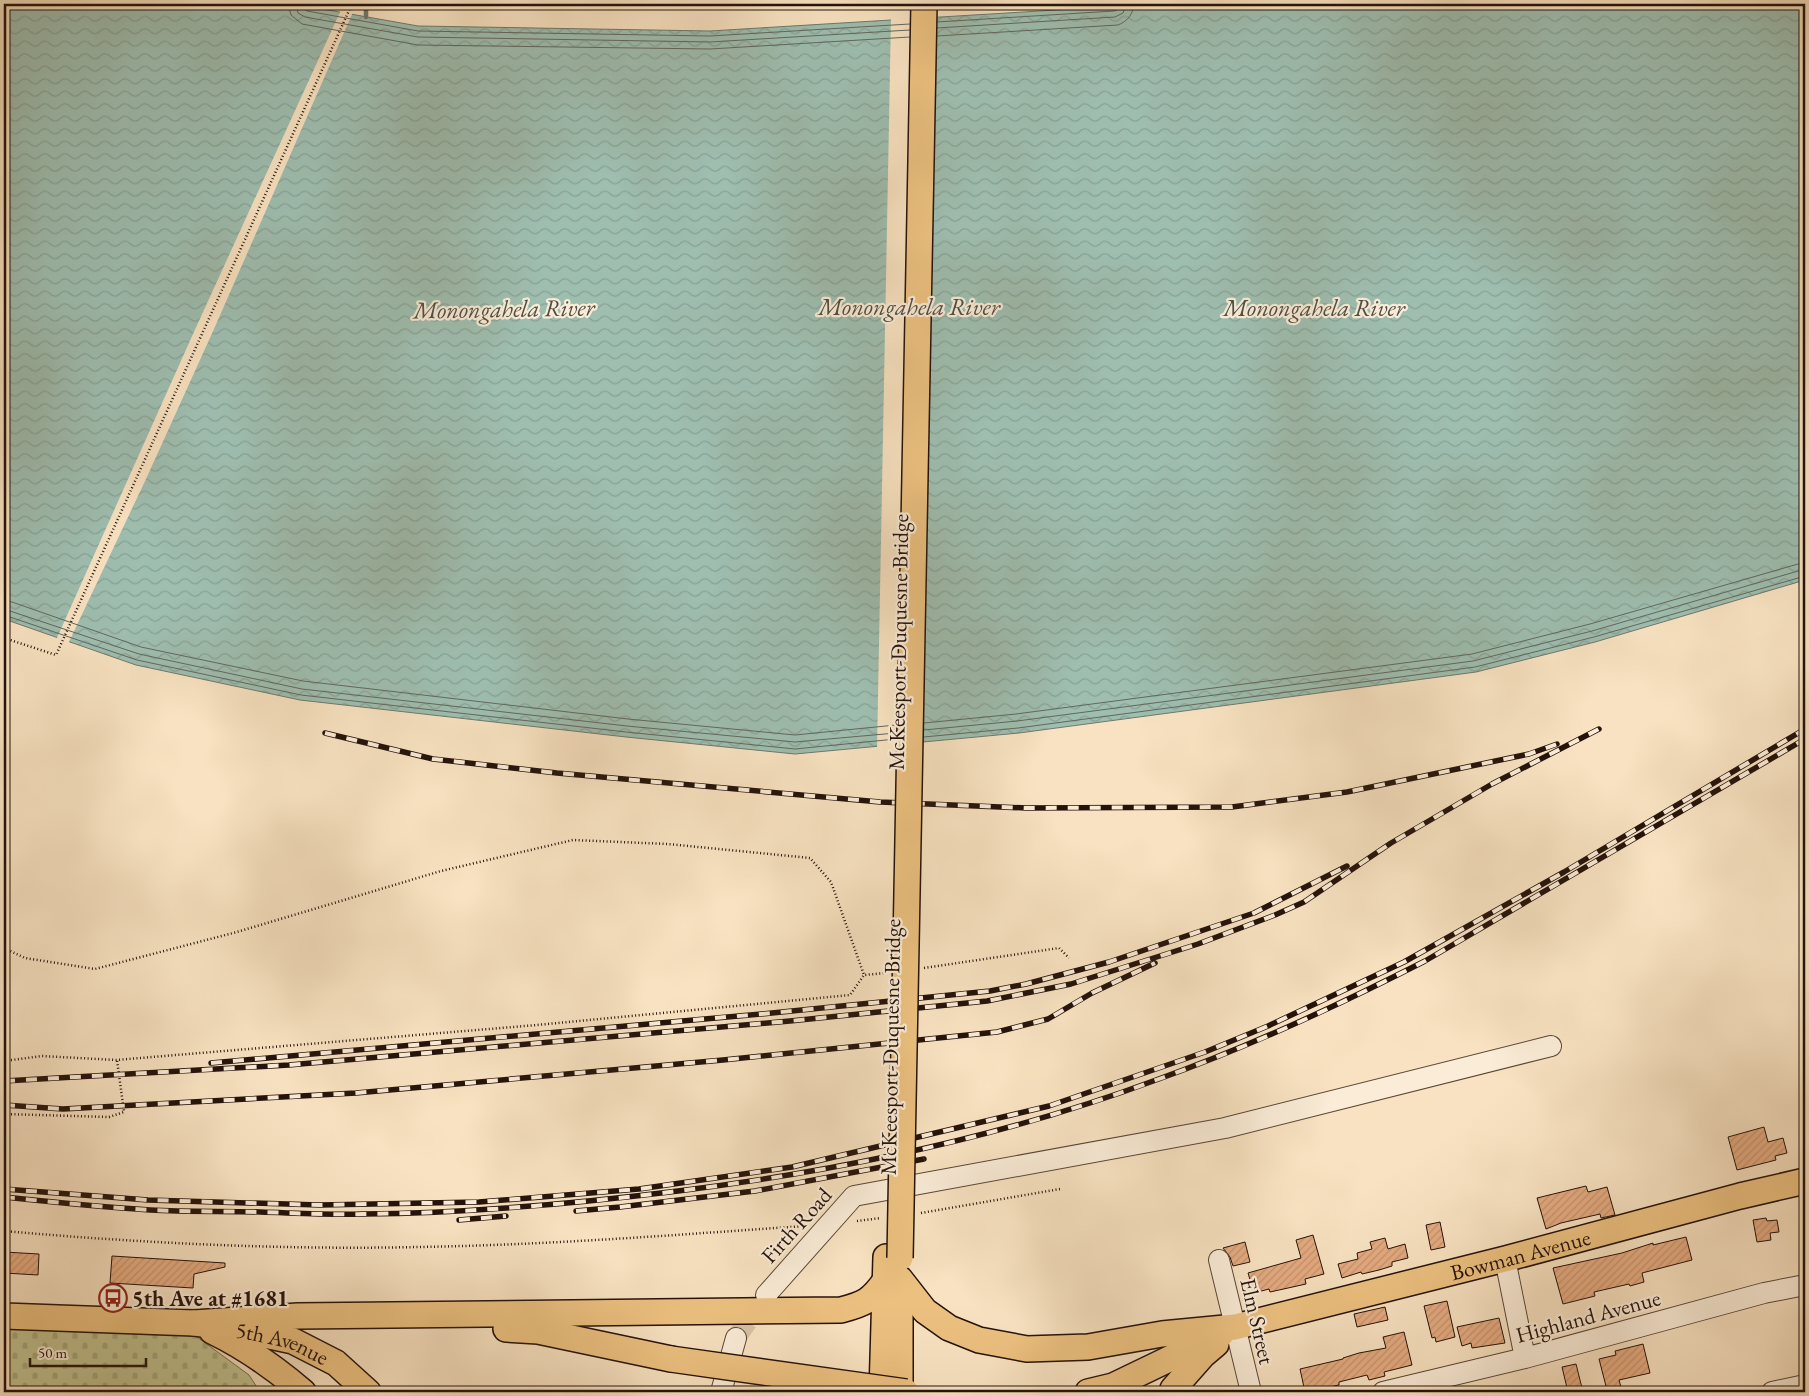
<svg xmlns="http://www.w3.org/2000/svg" width="1809" height="1396" viewBox="0 0 1809 1396" font-family="'EB Garamond',serif">
<style>
.cemetery{fill:url(#cemetery-stones);stroke:#726a4e}
.water{fill:url(#water-waves);stroke:#6d796e}
.pier{fill:#f8e2c1}
.lines{fill:none;stroke-linecap:round;stroke-linejoin:round}
.shore{stroke:#61685e;stroke-width:1}
.stream{stroke:#6d796e;stroke-width:4.5}
.building{fill:url(#building-hatch);stroke:#24120b}
.minor-tunnel{stroke:#d8c3a6;stroke-width:20;stroke-dasharray:20 10;stroke-linecap:butt}
.minor-casing{stroke:#594638;stroke-width:22}
.major-casing{stroke:#24120b;stroke-width:28}
.path{stroke:#24120b;stroke-width:2.5;stroke-dasharray:1 2.5;stroke-linecap:butt}
.minor{stroke:#faecd7;stroke-width:20}
.major{stroke:#ecc180;stroke-width:25}
.rail-casing{stroke:#24120b;stroke-width:5.5}
.rail{stroke:#faecd7;stroke-width:4;stroke-dasharray:11;stroke-linecap:butt}
.major-bridge-casing{stroke:#24120b;stroke-width:28;stroke-linecap:butt}
.major-bridge{stroke:#ecc180;stroke-width:25}
.labels{text-anchor:middle;stroke-width:4.5;stroke-linejoin:round;paint-order:stroke}
.street-label{font-size:22px;fill:#24120b;stroke:#faecd7}
.poi-label{font-size:22px;font-weight:bold;fill:#24120b;stroke:#faecd7;text-anchor:start}
.water-label{font-size:24px;font-style:italic;fill:#4f4e45;stroke:#faecd7}
</style>
<defs>
<pattern id="cemetery-stones" width="16" height="16" patternUnits="userSpaceOnUse" patternTransform="scale(1.25)"><rect width="16" height="16" fill="#c1c290"/><path d="M2 7V4a2 2 0 0 1 4 0v3zM10 15v-3a2 2 0 0 1 4 0v3z" fill="#a6a67b"/></pattern>
<pattern id="water-waves" width="16" height="10" patternUnits="userSpaceOnUse" patternTransform="scale(1.25)"><rect width="16" height="10" fill="#9ebeb0"/><path d="M0 5q4-4 8 0t8 0" fill="none" stroke="#88a296"/></pattern>
<pattern id="building-hatch" width="6" height="6" patternUnits="userSpaceOnUse" patternTransform="scale(1.25)"><rect width="6" height="6" fill="#e5ab81"/><path d="M-1 1l2-2M0 6l6-6M5 7l2-2" fill="none" stroke="#c4926e"/></pattern>
</defs>
<rect width="100%" height="100%" fill="#f8e2c1"/>
<filter id="stains"><feTurbulence type="fractalNoise" baseFrequency=".004" numOctaves="4"/><feColorMatrix values="0 0 0 0 .2 0 0 0 0 .09 0 0 0 0 .02 0 0 0 .5 -.17"/></filter>
<radialGradient id="worn" r=".72"><stop offset=".6" stop-color="#630" stop-opacity="0"/><stop offset="1" stop-color="#630" stop-opacity=".3"/></radialGradient>
<!-- cemetery -->
<path class="cemetery" d="M4,1324L193,1334L249,1375L260,1392H4Z"/>
<!-- water -->
<path class="water" d="M4,4H294L418,26L710,31L1155,4H1805V580L1595,642L1476,672L1019,733L795,754L626,737L300,700L136,665L4,619Z"/>
<!-- pier -->
<path class="pier" d="M341,10L353,12L214,329L146,479L68,644L56,640L193,334Z
M933,15L920,744L877,749L891,17Z"/>
<g class="lines">
<!-- shore -->
<path class="shore" d="M288,4L291,15L302,24L418,45L710,49L910,37
M296,4L298,13L305,17L418,37L710,42L910,30
M302,4L303,8L307,11L418,31L710,36L910,24
M937,22L1114,11L1119,9L1120,4
M937,28L1115,17L1123,13L1126,4
M937,36L1118,25C1128,21 1133,14 1134,4
M4,601L12,602L141,647L303,681L628,719L795,735L896,725
M4,609L139,654L302,689L627,726L795,742L896,733
M4,615L137,660L301,695L626,732L795,749L896,739
M924,723L1016,714L1472,654L1590,624L1805,562
M924,730L1017,721L1473,661L1592,631L1805,569
M924,737L1018,728L1475,667L1594,637L1805,576"/>
<!-- stream -->
<path class="stream" d="M366,17V4"/>
</g>
<!-- building -->
<path class="building" d="M1764,1127L1768,1142L1783,1138L1787,1153L1775,1156L1776,1160L1737,1170L1728,1137Z
M1586,1186L1588,1192L1607,1187L1615,1215L1601,1218L1600,1214L1561,1223L1546,1229L1537,1198Z
M1766,1218L1767,1221L1777,1220L1779,1232L1770,1233L1771,1240L1757,1242L1753,1220Z
M1440,1222L1445,1247L1431,1250L1426,1225Z
M1313,1235L1324,1274L1305,1279L1306,1284L1270,1292L1269,1289L1254,1293L1248,1273L1301,1258L1296,1240Z
M1686,1237L1692,1260L1642,1273L1644,1282L1630,1286L1629,1284L1594,1292L1595,1296L1563,1304L1553,1268L1622,1253L1653,1243V1245Z
M1385,1238L1388,1249L1405,1244L1408,1258L1392,1262V1266L1379,1270L1362,1274L1361,1272L1342,1278L1338,1264L1358,1259L1357,1253L1372,1249L1370,1242Z
M1245,1242L1250,1262L1233,1266L1230,1257L1223,1248Z
M4,1252L39,1254L38,1275L4,1273Z
M112,1256L225,1263V1267L194,1274L193,1288L110,1283Z
M1447,1301L1455,1337L1436,1342L1435,1337L1432,1338L1424,1306Z
M1385,1307L1388,1320L1357,1327L1354,1314Z
M1499,1318L1505,1343L1472,1348L1471,1343L1462,1346L1457,1327Z
M1404,1332L1412,1365L1384,1372L1385,1376L1369,1380L1367,1375L1339,1382V1385L1305,1392L1300,1369L1343,1359V1358L1359,1353L1386,1348L1383,1337Z
M1643,1344L1650,1373L1619,1380L1621,1387L1607,1390L1599,1359L1616,1355L1615,1351Z
M1576,1364L1583,1392H1568L1562,1367Z"/>
<g class="lines">
<!-- minor-tunnel -->
<path class="minor-tunnel" d="M736,1338L761,1302"/>
<defs>
<path id="minor" d="M1505,1259L1525,1358
M1219,1260L1251,1392
M766,1295L854,1196L1225,1128L1551,1046
M721,1392L736,1338
M1383,1392L1525,1358L1764,1293L1805,1285
M1772,1392L1805,1385"/>
<g id="major">
<path id="s1" d="M900,1279L925,1311L949,1328L979,1340L1027,1349L1088,1347L1162,1334L1235,1327L1505,1259L1740,1196L1805,1181"/>
<path id="s2" d="M4,1316L194,1323L242,1330L293,1341L336,1363L368,1392"/>
<path d="M194,1323L298,1316L841,1310C864,1304 871,1301 885,1281"/>
<path d="M506,1329L538,1331L671,1359"/>
<path d="M212,1331C245,1347 275,1368 303,1392"/>
<path d="M882,1392L886,1257"/>
<path d="M900,1392V1300"/>
<path d="M1088,1392L1113,1386L1221,1334"/>
<path d="M1172,1392L1173,1389L1203,1355L1216,1344"/>
</g>
</defs>
<!-- minor casing -->
<use href="#minor" class="minor-casing"/>
<!-- major casing -->
<use href="#major" class="major-casing"/>
<!-- path -->
<path class="path" d="M4,638L56,655L352,4
M4,948L25,958L95,969L237,932L441,871L573,840L668,844L810,858L831,882L864,975L886,973
M924,968L1059,948L1069,958
M4,1061L42,1056L116,1060L537,1025L850,995L864,975
M4,1114L109,1117L124,1112L117,1060
M921,1213L1060,1189
M857,1221L881,1218
M4,1231C141,1243 280,1250 418,1247C547,1245 675,1235 804,1226"/>
<!-- minor -->
<use href="#minor" class="minor"/>
<!-- major -->
<use href="#major" class="major"/>
<defs>
<path id="rail" d="M325,733L433,759L557,773L880,802L1026,808L1232,807L1347,792L1529,754L1557,744
M211,1063L772,1013L990,991L1026,984L1109,962L1254,913L1347,866
M4,1081L289,1065L790,1021L987,1001L1071,984L1198,944L1275,915L1304,902L1391,843L1492,784L1599,729
M4,1105L63,1109L356,1093L723,1060L997,1032L1048,1019L1092,993L1155,963
M4,1189L148,1200L320,1205L479,1202L639,1189L792,1167L1049,1106L1205,1052L1268,1026L1404,962L1564,872L1805,729
M4,1197C52,1202 101,1207 150,1210C187,1212 224,1211 260,1212C295,1213 329,1215 363,1214C469,1213 573,1204 678,1191C840,1171 1003,1137 1156,1080C1249,1047 1337,1006 1425,961L1805,739
M576,1211L620,1207L755,1191L924,1159
M459,1220L506,1216"/>
</defs>
<!-- rail casing -->
<use href="#rail" class="rail-casing"/>
<!-- rail -->
<use href="#rail" class="rail"/>
<defs>
<path id="major-bridge" d="M900,1258L924,4
M671,1359L906,1392"/>
</defs>
<!-- major-bridge casing -->
<use href="#major-bridge" class="major-bridge-casing"/>
<!-- major-bridge -->
<use href="#major-bridge" class="major-bridge"/>
</g>
<!-- icons -->
<defs>
<symbol id="bus-ring" viewBox="-11 -11 22 22"><circle r="9.5" fill="#faecd7" stroke="#8f2418" stroke-width="1.5"/><path d="M-5-6H5V4H4V6H2V4H-2V6H-4V4H-5ZM-3.5-4V0h7V-4ZM-3.5 1.2v1.5H-2V1.2ZM2 1.2v1.5H3.5V1.2Z" fill="#8f2418"/></symbol>
</defs>
<g fill-rule="evenodd">
<use href="#bus-ring" x="97" y="1282" width="32" height="32"/>
</g>
<g class="labels">
<!-- street labels -->
<g class="street-label">
<text transform="translate(898 642) rotate(-89)" y="8">McKeesport-Duquesne Bridge</text>
<text transform="translate(890 1047) rotate(-89)" y="8">McKeesport-Duquesne Bridge</text>
<text transform="translate(796 1225) rotate(-48)" y="8">Firth Road</text>
<text dy="8" stroke="none"><textPath href="#s1" startOffset="655">Bowman Avenue</textPath></text>
<text transform="translate(1588 1316) rotate(-15)" y="8">Highland Avenue</text>
<text transform="translate(1258 1321) rotate(77)" y="8">Elm Street</text>
<text dy="8" stroke="none"><textPath href="#s2" startOffset="281">5th Avenue</textPath></text>
</g>
<!-- poi labels -->
<g class="poi-label">
<text x="132" y="1306">5th Ave at #1681</text>
</g>
<!-- water labels -->
<g class="water-label">
<text x="909" y="315">Monongahela River</text>
<text x="1314" y="316">Monongahela River</text>
<text transform="translate(504 309) rotate(-1)" y="8">Monongahela River</text>
</g>
</g>
<!-- margin -->
<rect width="1809" height="1396" fill="none" stroke="#f8e2c1" stroke-width="20"/>
<rect x="5" y="5" width="1799" height="1386" fill="none" stroke="#24120b" stroke-width="2.5"/>
<rect x="10" y="10" width="1789" height="1376" fill="none" stroke="#24120b"/>
<!-- scale -->
<path d="M30 1358v8h116v-8" fill="none" stroke="#24120b" stroke-width="2.5"/>
<text x="38" y="1358" font-size="15" fill="#24120b" stroke="#faecd7" stroke-width="4" paint-order="stroke">50 m</text>
<rect width="100%" height="100%" filter="url(#stains)"/>
<rect width="100%" height="100%" fill="url(#worn)"/>
</svg>
